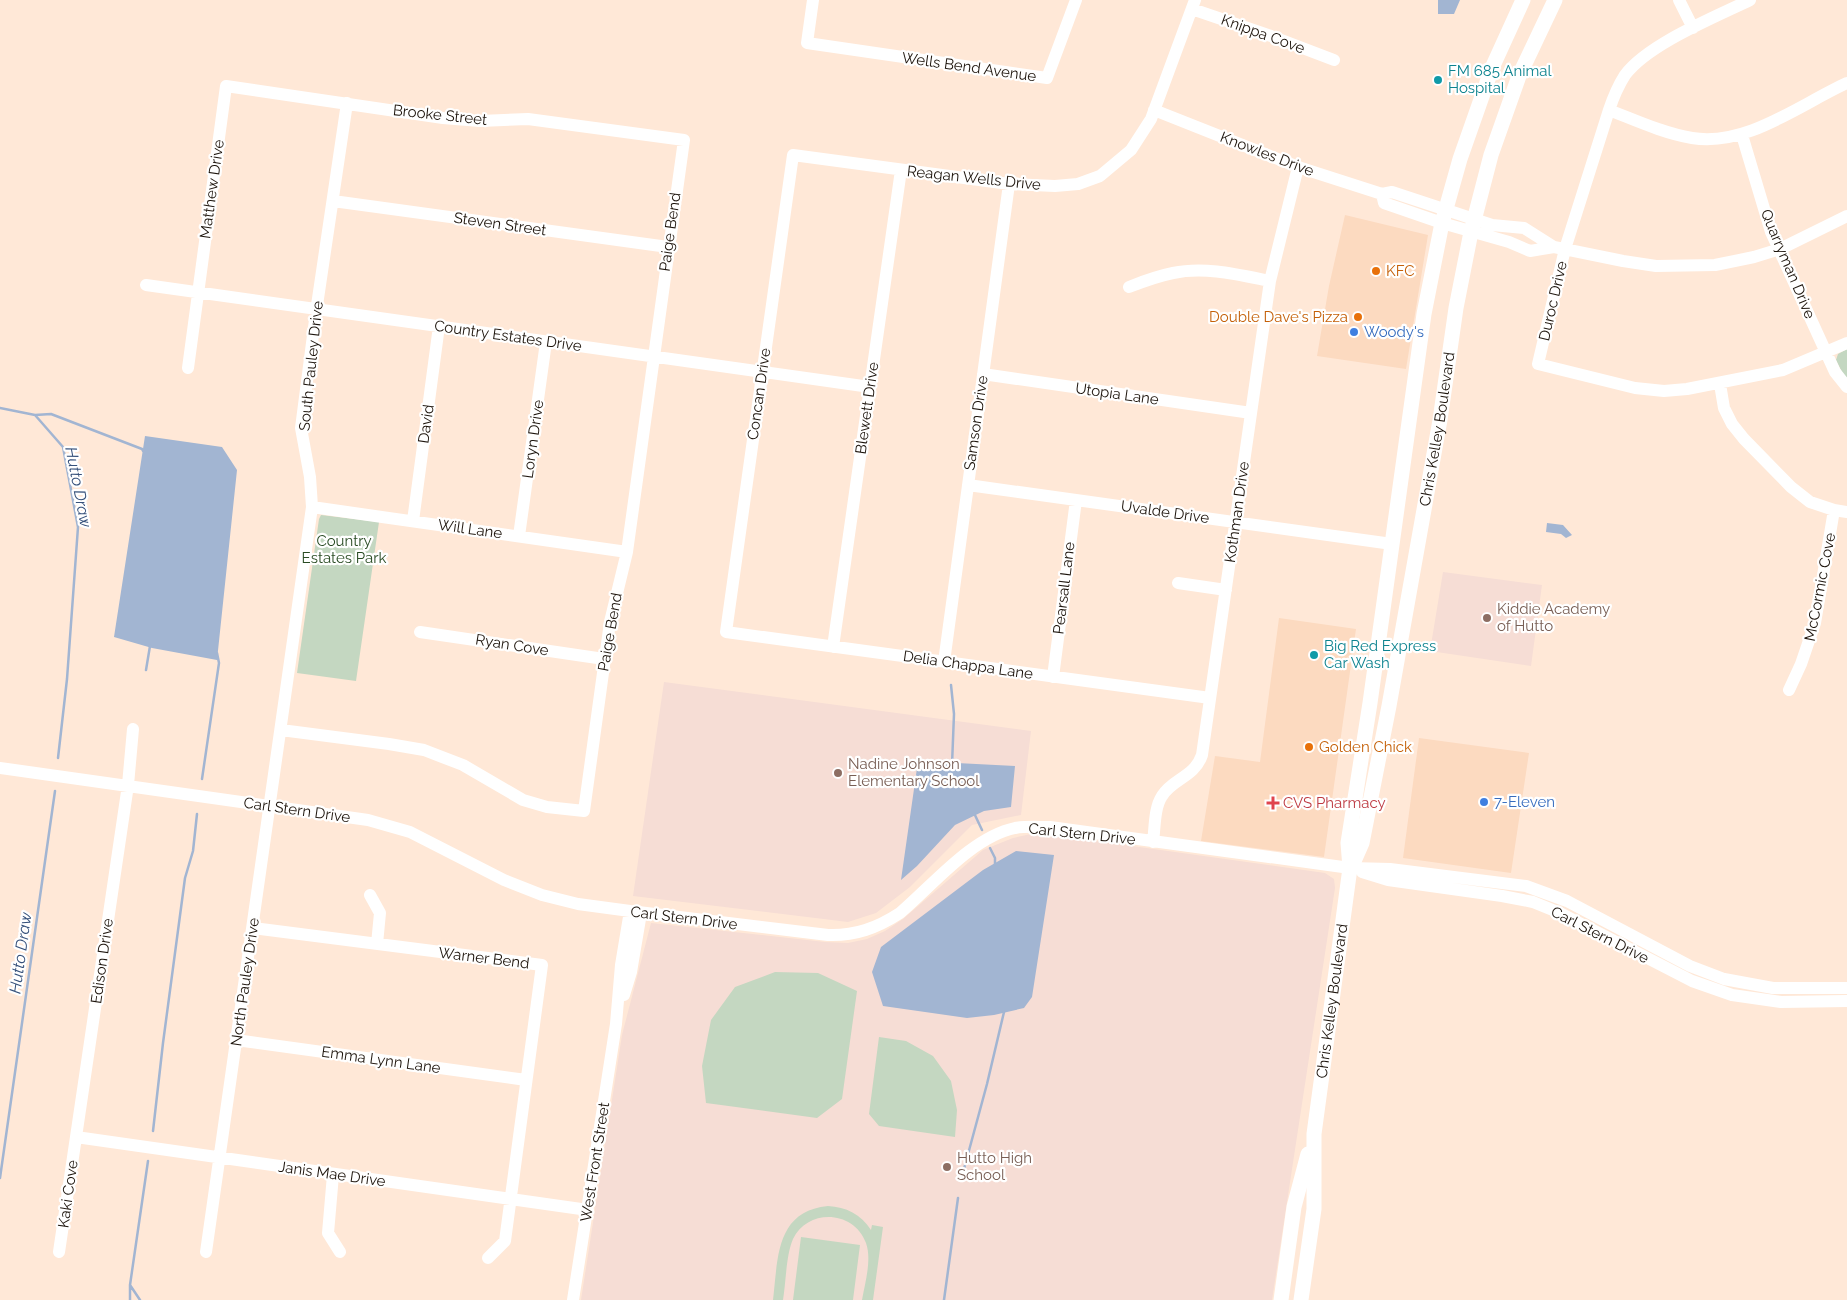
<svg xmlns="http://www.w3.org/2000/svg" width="1847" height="1300" viewBox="0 0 1847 1300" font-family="Raleway,sans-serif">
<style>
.built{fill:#fcdac0}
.education{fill:#f6ddd5}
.green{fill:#c4d7c1}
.water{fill:#a2b5d2}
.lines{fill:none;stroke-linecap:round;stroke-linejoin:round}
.stream{stroke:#a2b5d2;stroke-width:2.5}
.minor{stroke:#fff;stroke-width:12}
.major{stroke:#fff;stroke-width:15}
.culture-dot{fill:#0f9aa8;stroke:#fff;stroke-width:2}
.food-dot{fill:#e8710a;stroke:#fff;stroke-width:2}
.shop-dot{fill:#3f7fe0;stroke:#fff;stroke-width:2}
.education-dot{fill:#8d6e63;stroke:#fff;stroke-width:2}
.health-dot{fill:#e0444e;stroke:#fff;stroke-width:2}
.labels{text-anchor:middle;stroke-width:4.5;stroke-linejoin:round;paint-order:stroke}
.street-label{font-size:15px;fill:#1c130b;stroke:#fff}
.culture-label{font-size:15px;fill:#0d838f;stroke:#fff;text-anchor:start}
.food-label{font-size:15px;fill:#c56008;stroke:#fff;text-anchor:start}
.shop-label{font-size:15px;fill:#366cbe;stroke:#fff;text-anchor:start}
.park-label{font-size:15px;fill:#294b23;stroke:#fff}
.education-label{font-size:15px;fill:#785e54;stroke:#fff;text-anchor:start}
.health-label{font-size:15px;fill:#be3a42;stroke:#fff;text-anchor:start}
.water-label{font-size:16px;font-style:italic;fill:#36517b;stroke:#fff}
</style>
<rect width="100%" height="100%" fill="#ffe8d7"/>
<!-- built -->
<path class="built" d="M1345,215L1428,235L1406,369L1317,356L1329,286Z
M1279,618L1356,629L1324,857L1201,841L1215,756L1260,762Z
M1419,738L1529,753L1511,873L1403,858Z"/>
<!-- education -->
<path class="education" d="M1443,572L1542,585L1531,666L1430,651Z
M664,682L1031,731L1021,815L972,825L910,887L876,913L848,922L633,896Z
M1031,834L1053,835L1325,873L1334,879L1335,888L1272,1300H581L622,1035L651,923L825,942L848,943L867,939L885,931L903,919L983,850L1013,838Z"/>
<!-- green -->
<path class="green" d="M1847,349V378L1843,374L1836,360L1838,354Z
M321,515L379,522L356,681L297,673L319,519Z
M775,972L818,973L857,991L842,1099L817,1118L706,1103L702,1066L711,1020L735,987Z
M879,1037L906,1041L933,1056L951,1081L957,1110L955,1137L879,1126L869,1114Z
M828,1206C846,1207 861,1214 871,1230L872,1225L883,1227L873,1300H862C865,1283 872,1260 866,1243C854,1210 808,1208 793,1239C786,1255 786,1282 783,1300H773C778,1260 775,1211 828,1206Z
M801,1237L860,1245L853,1300H793Z"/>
<!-- water -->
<path class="water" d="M1438,0H1460L1454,14H1438Z
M145,436L222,447L237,470L217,660L152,648L114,637Z
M1547,523L1563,525L1572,535L1566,538L1561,534L1546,532Z
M918,761L1015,766L1011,807L984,811L955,825L917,866L901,880Z
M1016,851L1054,855L1032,997L1024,1008L994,1015L967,1018L883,1006L872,972L881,947L983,870Z"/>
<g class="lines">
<!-- stream -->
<path class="stream" d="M0,408L35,415L63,447L78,527L67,679L58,758
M35,415L51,414L142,449L143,451
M146,670L150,646
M951,685L954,714L952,765
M202,779L219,663L217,653
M974,813L982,830
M990,848L995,858V864
M153,1131L163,1043L185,878L193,851L197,814
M0,1178L55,791
M961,1180L987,1084L1004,1012
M130,1285L140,1300
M130,1300V1285L148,1161
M944,1300L958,1198"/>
<!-- minor -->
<path class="minor" d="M813,0L807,43L1047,78L1076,0
M1195,0L1151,119L1131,150L1100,176L1078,184L1055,186L1009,184L793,155L726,632L1210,698
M1679,0L1693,28
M1750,0C1715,17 1648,44 1625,75C1618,86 1613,98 1609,110L1565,249L1538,364L1635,388L1664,391L1687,389L1783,370L1847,343
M1192,9L1271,36L1334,60
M1154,110L1298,167L1382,194L1392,192L1492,225L1524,228L1554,247
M1609,110C1635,120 1663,133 1692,138C1746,147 1799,105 1847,83
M1742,135L1771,232L1835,372L1847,387
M1382,194L1384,203L1442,223L1509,242L1530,251L1554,247L1623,261L1656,266L1715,265L1754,257L1780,249L1847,216
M333,201L668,247
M146,285L870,387
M1129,287C1144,281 1158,276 1173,273C1205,266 1240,275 1270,281
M188,368L226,86L443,118L480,121L528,119L684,140L627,552L610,622L584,811L547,807L523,800L463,765L424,750L389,744L281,730
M983,374L1251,413
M1720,384L1724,408L1732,424L1744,439L1791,487L1810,502L1834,510L1847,512
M968,485L1392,544
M312,507L627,552
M413,521L439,326
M519,536L546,342
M1178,583L1226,590
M420,632L604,659
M833,647L901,170
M944,662L1009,184
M1053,677L1076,500
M1789,690L1801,664L1815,623L1834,510
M0,768L368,820L410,832L504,880L542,895L578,904L630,911L828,935C855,936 877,928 900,913C933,885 972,837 1015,828C1026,826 1038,827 1050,827L1350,868L1390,869L1526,886L1567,901L1690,966L1724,979L1773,988H1847
M1153,842C1155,828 1154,808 1162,796C1173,778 1194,778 1202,755L1270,281L1298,167
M1362,872L1388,880L1502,896L1533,902L1560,913L1692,981L1732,995L1781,1002L1847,1001
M370,895L380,913L377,944
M253,928L542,965L505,1241L488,1258
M624,995L631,972L641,913
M236,1040L526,1080
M76,1137L588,1210
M333,1175L328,1233L340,1252
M59,1252L128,785L133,729
M206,1252L312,507L310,477L301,428L316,312L347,103
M573,1300L616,1024L621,965L630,911"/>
<!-- major -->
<g class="major">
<path id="s1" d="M1351,868L1362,843L1389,706L1440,420L1456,308L1471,232L1491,155L1519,76L1555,0"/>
<path d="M1281,1300L1294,1207L1308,1154"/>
<path id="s2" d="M1301,1300L1314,1209V1134L1350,868L1348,843L1370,703L1424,314L1442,223L1460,159L1492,68L1523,0"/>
</g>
</g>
<!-- markers -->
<g class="culture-dot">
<circle cx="1438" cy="80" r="5"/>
<circle cx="1314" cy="655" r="5"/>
</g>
<g class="food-dot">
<circle cx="1376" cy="271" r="5"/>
<circle cx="1358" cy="317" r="5"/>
<circle cx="1309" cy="747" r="5"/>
</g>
<g class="shop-dot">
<circle cx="1354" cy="332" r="5"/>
<circle cx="1484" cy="802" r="5"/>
</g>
<g class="education-dot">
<circle cx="1487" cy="618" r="5"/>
<circle cx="838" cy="773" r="5"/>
<circle cx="947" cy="1167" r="5"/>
</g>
<path class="health-dot" d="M1270.5 795.5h5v5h5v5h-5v5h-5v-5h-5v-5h5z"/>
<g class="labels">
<!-- street labels -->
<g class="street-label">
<text transform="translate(1263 34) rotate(20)" y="5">Knippa Cove</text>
<text transform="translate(969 67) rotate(8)" y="5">Wells Bend Avenue</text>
<text transform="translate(440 115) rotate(6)" y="5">Brooke Street</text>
<text transform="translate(1267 154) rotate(21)" y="5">Knowles Drive</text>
<text transform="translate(974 178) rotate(6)" y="5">Reagan Wells Drive</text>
<text transform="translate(212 189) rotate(-82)" y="5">Matthew Drive</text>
<text transform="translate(500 224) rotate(8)" y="5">Steven Street</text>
<text transform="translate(670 232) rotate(-82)" y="5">Paige Bend</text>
<text transform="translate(1788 264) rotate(67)" y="5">Quarryman Drive</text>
<text transform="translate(1553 301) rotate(-77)" y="5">Duroc Drive</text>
<text transform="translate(508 336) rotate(8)" y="5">Country Estates Drive</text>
<text transform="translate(311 366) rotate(-84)" y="5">South Pauley Drive</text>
<text transform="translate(759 394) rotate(-82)" y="5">Concan Drive</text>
<text transform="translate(1117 394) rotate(8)" y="5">Utopia Lane</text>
<text transform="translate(867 408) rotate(-82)" y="5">Blewett Drive</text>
<text transform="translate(976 423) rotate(-82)" y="5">Samson Drive</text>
<text transform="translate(426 424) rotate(-82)" y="5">David</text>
<text dy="5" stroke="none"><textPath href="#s1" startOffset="448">Chris Kelley Boulevard</textPath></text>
<text transform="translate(533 439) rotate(-82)" y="5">Loryn Drive</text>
<text transform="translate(1165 512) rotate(8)" y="5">Uvalde Drive</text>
<text transform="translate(1237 512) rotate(-82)" y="5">Kothman Drive</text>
<text transform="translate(470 529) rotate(8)" y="5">Will Lane</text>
<text transform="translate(1820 587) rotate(-79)" y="5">McCormic Cove</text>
<text transform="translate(1064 588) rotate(-83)" y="5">Pearsall Lane</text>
<text transform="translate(610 632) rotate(-80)" y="5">Paige Bend</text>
<text transform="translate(512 645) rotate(9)" y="5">Ryan Cove</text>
<text transform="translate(968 665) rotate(8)" y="5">Delia Chappa Lane</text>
<text transform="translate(297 810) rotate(8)" y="5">Carl Stern Drive</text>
<text transform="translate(1082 834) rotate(6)" y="5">Carl Stern Drive</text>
<text transform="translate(684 918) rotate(7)" y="5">Carl Stern Drive</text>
<text transform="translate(1600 935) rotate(27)" y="5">Carl Stern Drive</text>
<text transform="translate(484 958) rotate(7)" y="5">Warner Bend</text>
<text transform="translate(102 961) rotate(-82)" y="5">Edison Drive</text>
<text transform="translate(245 982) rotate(-82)" y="5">North Pauley Drive</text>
<text dy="5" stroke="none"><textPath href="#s2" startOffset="301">Chris Kelley Boulevard</textPath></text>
<text transform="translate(381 1060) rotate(8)" y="5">Emma Lynn Lane</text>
<text transform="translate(595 1162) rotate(-81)" y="5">West Front Street</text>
<text transform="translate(332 1174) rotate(8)" y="5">Janis Mae Drive</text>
<text transform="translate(68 1194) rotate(-82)" y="5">Kaki Cove</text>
</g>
<!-- culture labels -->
<g class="culture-label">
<text x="1448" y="76">FM 685 Animal<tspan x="1448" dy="17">Hospital</tspan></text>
<text x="1324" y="651">Big Red Express<tspan x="1324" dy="17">Car Wash</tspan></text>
</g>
<!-- food labels -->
<g class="food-label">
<text x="1386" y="276">KFC</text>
<text x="1348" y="322" text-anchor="end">Double Dave's Pizza</text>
<text x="1319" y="752">Golden Chick</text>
</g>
<!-- shop labels -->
<g class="shop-label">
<text x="1364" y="337">Woody's</text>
<text x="1494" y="807">7-Eleven</text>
</g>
<!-- park labels -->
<g class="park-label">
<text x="344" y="546">Country<tspan x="344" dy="17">Estates Park</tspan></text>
</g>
<!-- education labels -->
<g class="education-label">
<text x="1497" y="614">Kiddie Academy<tspan x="1497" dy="17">of Hutto</tspan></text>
<text x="848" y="769">Nadine Johnson<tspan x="848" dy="17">Elementary School</tspan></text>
<text x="957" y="1163">Hutto High<tspan x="957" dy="17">School</tspan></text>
</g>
<!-- health labels -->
<g class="health-label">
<text x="1283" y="808">CVS Pharmacy</text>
</g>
<!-- water labels -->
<g class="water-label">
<text transform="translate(79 487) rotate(79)" y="6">Hutto Draw</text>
<text transform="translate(20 953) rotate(-82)" y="6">Hutto Draw</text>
</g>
</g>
</svg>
